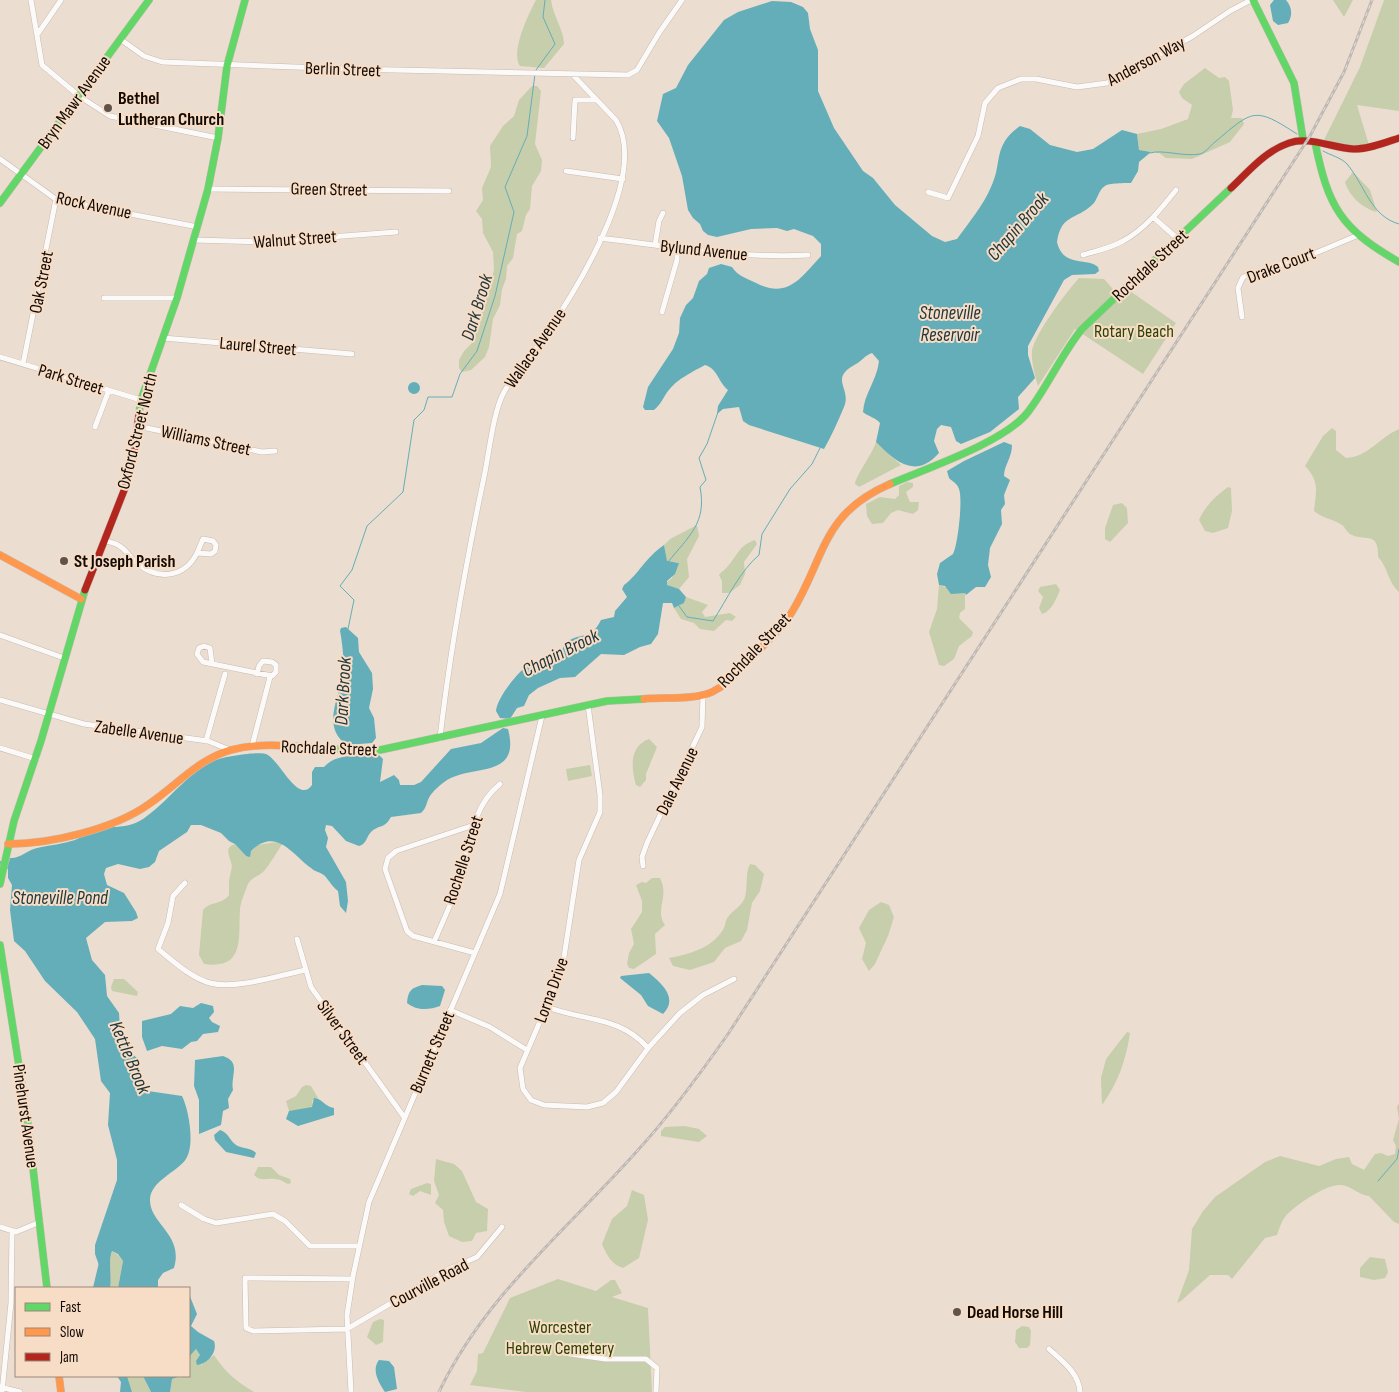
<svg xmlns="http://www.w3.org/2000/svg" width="1399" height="1392" viewBox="0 0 1399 1392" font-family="'Sofia Sans Condensed',sans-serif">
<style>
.green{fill:#c7ceab}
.water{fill:#63aeb8}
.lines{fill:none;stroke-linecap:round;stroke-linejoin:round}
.stream{stroke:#63aeb8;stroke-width:1}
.river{stroke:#63aeb8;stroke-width:8}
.street-casing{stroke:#c7bbb2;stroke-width:6}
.fast-casing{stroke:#c7bbb2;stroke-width:8}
.slow-casing{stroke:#c7bbb2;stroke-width:8}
.jam-casing{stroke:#c7bbb2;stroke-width:8}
.street{stroke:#fcfaf8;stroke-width:5}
.fast{stroke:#63d668;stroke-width:7}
.slow{stroke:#ff974d;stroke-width:7}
.jam{stroke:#b3261e;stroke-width:7}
.rail-casing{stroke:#bdb9b7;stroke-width:3}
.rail{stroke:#f7dcc6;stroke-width:1;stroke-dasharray:4;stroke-linecap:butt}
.poi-dot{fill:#5e544c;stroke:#f7dcc6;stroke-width:2}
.labels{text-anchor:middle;stroke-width:4;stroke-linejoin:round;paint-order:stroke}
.street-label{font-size:18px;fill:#120a04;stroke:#f7dcc6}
.poi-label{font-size:18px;font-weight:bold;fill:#120a04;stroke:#f7dcc6;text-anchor:start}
.park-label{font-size:18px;fill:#2d4300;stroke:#f7dcc6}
.water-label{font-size:19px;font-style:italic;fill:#20383d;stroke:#f7dcc6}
</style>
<rect width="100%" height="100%" fill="#ecddd1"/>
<!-- green -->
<path class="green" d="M536,0H551C553,16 564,30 564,44L544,68L520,66C510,52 529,13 536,0Z
M1333,0H1353L1344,17Z
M1384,0H1399V111L1357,105L1369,145L1359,148L1323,142L1360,67Z
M1205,68L1219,78L1225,77L1229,81L1233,110L1231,118H1242L1244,124L1230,142L1192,159L1166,158L1159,153L1139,150L1137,134L1161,129L1188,119L1192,105L1182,98L1179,92L1184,84Z
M532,86H537L541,91L535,144L542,160L541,171L532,186L530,209L526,215L522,231L517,234L513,258L507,266L506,279L502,289L500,305L493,319L489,347L485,357L471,370L462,372L459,368V360L464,351L473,342L478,318L482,313V303L488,293L494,270L493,252L483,233L482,219L476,211L483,200L482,188L491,167L490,146L503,126L514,116L519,100Z
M1353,172L1370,190L1377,212C1362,208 1349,196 1345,182Z
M1079,278L1104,279L1122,299L1130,291L1176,323L1143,374L1075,329L1038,386C1035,376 1031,361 1032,351C1034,335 1067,291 1079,278Z
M1332,428L1336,431V450L1346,458C1368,457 1380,437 1399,429V592C1388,583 1388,567 1378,557C1379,530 1364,542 1350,534C1346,531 1345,527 1342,525C1333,519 1322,518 1314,511C1316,490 1320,482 1305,466L1323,436Z
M876,442L901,465L859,487L855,484C857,473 872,455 876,442Z
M907,482L913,483V487L906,492L910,502H919L918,510L913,514L898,510L891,513L883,523L872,524L867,516L866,504L880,497L895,499L899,495V486Z
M1228,487L1231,488L1232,511L1228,528L1213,533L1205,531L1199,520C1205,506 1216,496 1228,487Z
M1122,503L1127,508L1128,523L1110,542L1105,539V528L1113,505Z
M697,525L699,536L687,559L689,577L679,589L670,588L666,583L672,578L678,562H667L664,545L670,539Z
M755,540L757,544L744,562L745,574L740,585L729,593H722V581L719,575C722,571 726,569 728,566C737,556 739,545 755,540Z
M1056,584L1060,590C1056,599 1052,611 1042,614L1039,608L1043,597L1038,591L1040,587Z
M939,585L965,593V609L960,613L959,618L973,632L972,636L959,646L954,659L944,666L939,665L929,632L937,609Z
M686,597L708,605L702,612L705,617L730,613L736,617L732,621L726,620L714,631L700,629L694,623L681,619L674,608L684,603Z
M649,739L657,747L646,774V780L640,787L636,785C631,768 629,746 649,739Z
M590,765L592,776L568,781L566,769Z
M277,842L282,844C280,848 266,870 263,872C258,877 252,877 248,884C245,892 241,901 240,909C238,937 246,970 204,964L199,955L203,910C210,901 222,905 229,895V881L232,866C230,856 223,848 235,844L246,856L257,845Z
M750,864L755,865L764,874L760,891L752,903L747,930L741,941L725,948L714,962L690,970L673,966L669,958C690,954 713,948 724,928C726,924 725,921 728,917C733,910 743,905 745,897C748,886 745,873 750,864Z
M652,878H660C670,897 654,909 665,925L655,934L656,954L634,969L629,968L627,964L629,953L634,944L631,929L642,912V901L636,885L642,882L646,883Z
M881,902L889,905L894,917L888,936L875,964L869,971L862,959L866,943L859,928L869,910Z
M114,979H124L138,992L137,996L112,991L111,987Z
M1127,1032L1130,1033C1126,1060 1118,1083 1102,1105L1101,1078L1106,1059Z
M306,1085L311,1086L318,1098L312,1101L313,1106L305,1110L289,1111L286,1101L296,1096L302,1087Z
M1399,1103V1224L1394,1222L1369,1196C1358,1195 1352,1186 1341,1185C1328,1183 1293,1206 1285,1217C1281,1222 1279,1229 1277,1235L1265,1238L1232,1279L1228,1275H1210L1181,1301L1177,1303L1189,1270L1192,1229L1203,1211L1215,1197L1265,1162L1280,1156L1319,1166L1336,1159L1349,1157L1352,1164L1364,1170L1375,1154L1381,1153L1388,1156L1395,1154L1396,1146L1393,1140L1399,1119L1397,1107Z
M685,1126L699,1129L707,1136L699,1142L661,1136V1131L665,1127Z
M436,1159L454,1164L462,1171L476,1202L488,1209L487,1231L476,1233L472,1241L462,1242L449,1236L444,1222L443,1210L435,1203L439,1195L434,1181Z
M258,1167H271L279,1175L290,1179L291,1183L288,1184C284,1182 280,1179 275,1179C266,1178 261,1182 254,1175Z
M427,1183L431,1184V1195L420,1191L413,1196L409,1194L411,1189Z
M632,1190L644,1195L648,1220L639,1258L623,1268C612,1265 606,1254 602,1244L612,1219L627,1206Z
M112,1251L118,1255L123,1261L118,1288H110C112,1277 108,1260 112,1251Z
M1370,1257L1385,1259L1388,1272L1385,1278L1374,1280L1360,1277V1268Z
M558,1279L596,1291L611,1280H615L622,1293L612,1297L648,1308L652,1392H526L470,1385L477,1371L478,1354L483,1353L510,1298Z
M380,1319L384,1320L383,1342L376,1345L367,1337L373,1322Z
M1022,1326L1029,1327L1031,1331L1030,1345L1027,1348H1019L1015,1342L1016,1330Z
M196,1349L200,1355L201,1365L214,1355C226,1373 235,1380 254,1392H170L172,1379L189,1376V1357Z
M127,1376H143L151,1392H132Z"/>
<!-- water -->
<path class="water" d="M1274,0H1286C1292,7 1293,15 1288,23L1278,25L1273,21L1270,5Z
M772,1L791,2L803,7L808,13L810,29L818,50V91L834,128L863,171L873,178L895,205L932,236L945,242L957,239C969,222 983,206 991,187C1003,162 992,146 1020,126L1030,129L1050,145L1077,152L1093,149L1122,130L1137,134L1139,150L1151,152L1139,162L1138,171L1131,183C1126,183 1108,183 1105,186C1098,190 1098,200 1092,205C1076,220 1061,214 1057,242C1063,268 1087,257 1098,267L1099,271L1095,274L1072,275L1064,280L1028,346V355L1035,378L1018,397L1019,409L990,432L961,444L956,441L951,427L941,425L937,429L934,441L939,453C915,480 895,461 876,442L880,423C875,417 869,417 863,412C864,394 877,380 879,361L872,353C865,355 862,361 856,364C828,379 852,388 844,407C838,421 832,435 824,449L749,425L743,421L739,407L723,409L717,414L718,406L728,390C718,382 718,369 705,365C692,372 677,379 668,391C663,398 661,404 654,410H645L643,407L648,387L673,349L679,333L680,318L686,305L693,298L699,281L707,274L709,268L721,264L732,267C737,275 745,278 754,282C787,300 800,279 821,256V244L813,236L794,229L787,231L777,228L751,229L717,237L708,235L703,231L700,224L693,218L688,210L682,176L669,138L657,121L663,94L676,88L688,65L724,20L738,12Z
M408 388a6 6 0 1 1 12 0a6 6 0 1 1-12 0Z
M1004,442L1012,445C1012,458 1004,465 1004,476L1010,480L1004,495L1005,504L1001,510L1002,524L990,548L988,565L991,577L985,587H976L966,595L965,593L951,594L945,586L939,585L937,574L940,563L953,554C958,545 963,498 959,489C957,483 953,482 949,478L947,471L964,461Z
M664,545L667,561L679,563L675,574L667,581V585L679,589L686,597L684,603L674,608L672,603H663L658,634L651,644L640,647L624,655L601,654L575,677L560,678L538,688L529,695L524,706L517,708L510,719L500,718L496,711C497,697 520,669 532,662C540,658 551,659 558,655C563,651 563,645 567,642C582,631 590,642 601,620L614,617L615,611L627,597L622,589L624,585C639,574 645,558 664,545Z
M346,627L358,638L359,652L372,673L373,689L369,708L374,718L376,738L372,743L347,745C321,727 339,699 343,674C345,666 342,640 340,631L341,628Z
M503,728L508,729C521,779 474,764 447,780C441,784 433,791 430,796C426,802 427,808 421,813L391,817C384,829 381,824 372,831C366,836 367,844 359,846L346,841L332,826L326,825L325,830L328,838L326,847L346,882L348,901L346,913L340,906L338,891C332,886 330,882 325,876C321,872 315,872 311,868C293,855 276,826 251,851L250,857L246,856L235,844L229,841L221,833L201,825H191L187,832L159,851L155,862L149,867L140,869L118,864L106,868L104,874L107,885L124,893L136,912L138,918L132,921L105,922L86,938L92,960L105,975L107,996L119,1013L120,1028L124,1034L128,1050L139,1060L142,1087L148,1091L182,1096C189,1110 195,1145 186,1159C177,1172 151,1181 150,1199C149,1224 184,1234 174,1268L163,1273L158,1280V1288H118L123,1261L118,1254L112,1251C108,1259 112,1278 110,1288H101V1271L95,1254V1245L117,1180V1160L108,1125L110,1093L101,1081L95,1039L77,1012L45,981L25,951L14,941L10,910L12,885L8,878V869L0,868V861L9,862L10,858C19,859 28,850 37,848C50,845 63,844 75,840C81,838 86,833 92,831C109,824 124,831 143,819C168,802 186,774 214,761C220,757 259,751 266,754C280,760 298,805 312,785V772L315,767H324C339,751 357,758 379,755L383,759L380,782L394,775L399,780L400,785H414L421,782L451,749L481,743Z
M649,973C661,983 679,998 663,1014L648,1006L641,995L620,978L621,976Z
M422,985L442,986L445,990L440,1006C429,1010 417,1011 407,1003C408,991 411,988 422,985Z
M201,1003L213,1006L214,1012L209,1018L212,1022L220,1026L218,1032L203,1034L197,1041L191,1042L182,1049L162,1046L147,1051L142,1037V1021L171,1014L180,1006L193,1008Z
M223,1056C242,1062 230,1076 233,1090L228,1099L229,1108L223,1111L221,1125L199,1134V1100L194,1086L195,1060Z
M314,1098C322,1098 325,1107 334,1108V1115L298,1126L286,1119L289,1111L312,1107Z
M220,1130C229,1133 229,1140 236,1145C242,1149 250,1147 256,1153L254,1158L226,1152L215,1140L214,1135Z
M189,1294L197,1314L191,1326L198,1332L214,1341C218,1352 208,1364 197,1365L196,1361L200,1355L196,1349L189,1357Z
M379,1360L389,1361L394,1367L397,1389L385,1392C379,1383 371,1370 379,1360Z
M117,1376H127L132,1392H120L121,1382Z
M143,1376H182L172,1379L170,1392H151Z"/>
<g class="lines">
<!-- stream -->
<path class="stream" d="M536,70L555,44L543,17L545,0
M1323,151C1330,155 1342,158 1347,164C1365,185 1370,216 1399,224
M1150,153C1162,149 1183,157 1200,154C1205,153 1210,146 1215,142C1253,110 1254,106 1297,134
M668,562C689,536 707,523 700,487L706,480L699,458L707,444L718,412
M679,606L687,617L713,621C727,599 740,571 759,555L762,534L790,489L812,464L820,448
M348,629L354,600L340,586L352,570L367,526L403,492L414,420L424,410L428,397H452L460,374L477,351L495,296L514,212L505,187L527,136L535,74
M1378,1181L1397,1159L1399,1149"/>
<!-- river -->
<path class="river" d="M97,1288L103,1263"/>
<defs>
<path id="street" d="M31,0L42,65L79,96L110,116L218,138
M37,35L61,0
M120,39L144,56L162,62L350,69L628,75L637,70L659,33L682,0
M573,138L575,100H597
M0,159L57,200L198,227
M566,171L623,179
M208,189L449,191
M928,192L948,198L978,136L985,103L998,88L1021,79H1036L1077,87L1107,83L1193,36L1230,11L1251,0
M1154,218L1178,239
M600,238C666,246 742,259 808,255
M194,240L264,242L396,232
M655,245L659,221L663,213
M1083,255C1096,251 1111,248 1123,241C1145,229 1161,209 1176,190
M104,298H177
M662,312L677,260V247
M1242,317L1238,288L1243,277L1318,252L1356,236
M163,338L352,354
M0,357L141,400
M23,364L56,199
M137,426L262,452L275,451
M95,427L109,390
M103,540C109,542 116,543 121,547C128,552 131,559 138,564C159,581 185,577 197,553L211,554L215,551L216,545L213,541L203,539L197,553
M0,635L64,658
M212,664L210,648L204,646L199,648L197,654L203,662L272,676L276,672V665L272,662L263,661L259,666L257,674
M0,700L84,724L208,741L230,750
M588,705L600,795V812L579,860L562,970L520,1068L523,1089L531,1100L544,1105L587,1107L603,1103L616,1092L649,1047L680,1013L703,995L734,979
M440,738C450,650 466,563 484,477C489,454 493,412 504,392C514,374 530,358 542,340C574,294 650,175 616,120L572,74
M206,741L225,674
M252,746L270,677
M0,748L36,759
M474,825L396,851L388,858L385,869L407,931L413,936L475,953
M643,866L642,857L647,843L702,727L703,695
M185,883L173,896L168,923L158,949C173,961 191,978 210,983C236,990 279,975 306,970
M297,939L311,987L404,1117
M434,942C442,923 451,904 458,885C469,851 470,808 500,784
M547,1007C584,1021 620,1016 648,1048
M450,1010L490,1027L527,1050
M181,1205L204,1219L216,1223L273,1214L285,1221L310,1246H359
M0,1227L16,1232L40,1222
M352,1279L245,1278L246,1328L253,1331L347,1329L449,1269L477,1257L502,1227
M1049,1349C1062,1361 1079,1373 1080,1392
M564,1353L605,1359H646L657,1368L656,1392
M0,1387L20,1392
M2,1392L11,1303L12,1232
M351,1392L347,1315L353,1276L369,1202L500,894L542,716"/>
<path id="fast" d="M1253,0L1294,83L1303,139
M1315,142C1328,207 1341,229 1399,262
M0,203L149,0
M139,414L141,400L177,298L208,189L218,138L227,66L245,0
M890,484C927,468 1005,442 1028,412C1048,386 1061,355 1082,329L1231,188
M332,749L380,750L607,701L644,699
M0,884L14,821L41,741L85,590
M0,945L27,1117L47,1288"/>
<path id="slow" d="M0,555L81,599
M644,699C663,697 695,700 712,692C727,685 737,672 749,660C764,645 780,630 792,612C826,556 821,514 890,484
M8,844C51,844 114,829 149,804C176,786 198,759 231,750C263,741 299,747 332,749
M59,1376L61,1392"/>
<path id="jam" d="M1231,188C1248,172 1265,151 1289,143C1309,136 1333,148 1354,149C1369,149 1384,143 1399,138
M85,590L125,488L133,459L139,414"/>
</defs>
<!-- street casing -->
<use href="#street" class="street-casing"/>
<!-- fast casing -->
<use href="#fast" class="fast-casing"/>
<!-- slow casing -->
<use href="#slow" class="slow-casing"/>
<!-- jam casing -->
<use href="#jam" class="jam-casing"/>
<!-- street -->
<use href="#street" class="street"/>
<!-- fast -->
<use href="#fast" class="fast"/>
<!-- slow -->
<use href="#slow" class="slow"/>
<!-- jam -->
<use href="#jam" class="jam"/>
<defs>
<path id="rail" d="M439,1392C485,1295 568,1229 638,1150C671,1114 700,1074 728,1034L1310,136L1344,72L1372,0"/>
</defs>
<!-- rail casing -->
<use href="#rail" class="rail-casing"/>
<!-- rail -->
<use href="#rail" class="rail"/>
</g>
<!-- markers -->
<g class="poi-dot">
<circle cx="108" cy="108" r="5"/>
<circle cx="64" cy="561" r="5"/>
<circle cx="957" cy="1312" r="5"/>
</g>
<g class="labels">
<!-- street labels -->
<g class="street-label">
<text transform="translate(1146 61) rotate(-28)" y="6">Anderson Way</text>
<text transform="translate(343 69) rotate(2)" y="6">Berlin Street</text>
<text transform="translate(74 102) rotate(-54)" y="6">Bryn Mawr Avenue</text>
<text transform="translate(329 189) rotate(1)" y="6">Green Street</text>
<text transform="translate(94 205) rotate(12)" y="6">Rock Avenue</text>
<text transform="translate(295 239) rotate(-4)" y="6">Walnut Street</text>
<text transform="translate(704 250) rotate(6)" y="6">Bylund Avenue</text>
<text transform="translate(1150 265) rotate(-43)" y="6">Rochdale Street</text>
<text transform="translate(1281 265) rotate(-21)" y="6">Drake Court</text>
<text transform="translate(41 282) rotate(-79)" y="6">Oak Street</text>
<text transform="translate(258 346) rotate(5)" y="6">Laurel Street</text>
<text transform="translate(535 348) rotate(-55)" y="6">Wallace Avenue</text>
<text transform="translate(71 379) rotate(17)" y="6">Park Street</text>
<text transform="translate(137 431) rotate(-76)" y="6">Oxford Street North</text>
<text transform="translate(206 440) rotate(12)" y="6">Williams Street</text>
<text transform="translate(754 650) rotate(-46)" y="6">Rochdale Street</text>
<text transform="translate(139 732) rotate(8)" y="6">Zabelle Avenue</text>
<text transform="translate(329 748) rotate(2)" y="6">Rochdale Street</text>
<text transform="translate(677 781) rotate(-64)" y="6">Dale Avenue</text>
<text transform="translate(463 860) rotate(-72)" y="6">Rochelle Street</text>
<text transform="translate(551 990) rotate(-70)" y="6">Lorna Drive</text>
<text transform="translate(343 1032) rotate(54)" y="6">Silver Street</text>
<text transform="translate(432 1052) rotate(-67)" y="6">Burnett Street</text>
<text transform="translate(26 1116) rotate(82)" y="6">Pinehurst Avenue</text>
<text transform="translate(429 1283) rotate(-28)" y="6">Courville Road</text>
</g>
<!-- poi labels -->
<g class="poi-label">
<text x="118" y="104">Bethel<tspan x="118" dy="21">Lutheran Church</tspan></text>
<text x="74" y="567">St Joseph Parish</text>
<text x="967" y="1318">Dead Horse Hill</text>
</g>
<!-- park labels -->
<g class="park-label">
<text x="1134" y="337">Rotary Beach</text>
<text x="560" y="1333">Worcester<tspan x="560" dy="21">Hebrew Cemetery</tspan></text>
</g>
<!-- water labels -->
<g class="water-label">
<text transform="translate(1017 226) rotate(-49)" y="7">Chapin Brook</text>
<text transform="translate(476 307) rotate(-73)" y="7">Dark Brook</text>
<text x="950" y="319">Stoneville<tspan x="950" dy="22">Reservoir</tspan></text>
<text transform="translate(560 652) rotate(-27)" y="7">Chapin Brook</text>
<text transform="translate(342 691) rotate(-87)" y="7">Dark Brook</text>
<text x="60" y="904">Stoneville Pond</text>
<text transform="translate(131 1057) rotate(67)" y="7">Kettle Brook</text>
</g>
</g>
<!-- legend -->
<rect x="15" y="1287" width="175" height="90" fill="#f7dcc6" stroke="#9b8878"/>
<rect x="25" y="1303" width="25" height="8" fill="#63d668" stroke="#9b8878"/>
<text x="60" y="1312" font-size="15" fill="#120a04">Fast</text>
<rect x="25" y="1328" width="25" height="8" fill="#ff974d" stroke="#9b8878"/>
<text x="60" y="1337" font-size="15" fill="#120a04">Slow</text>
<rect x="25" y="1353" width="25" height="8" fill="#b3261e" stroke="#9b8878"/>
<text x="60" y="1362" font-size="15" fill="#120a04">Jam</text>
</svg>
